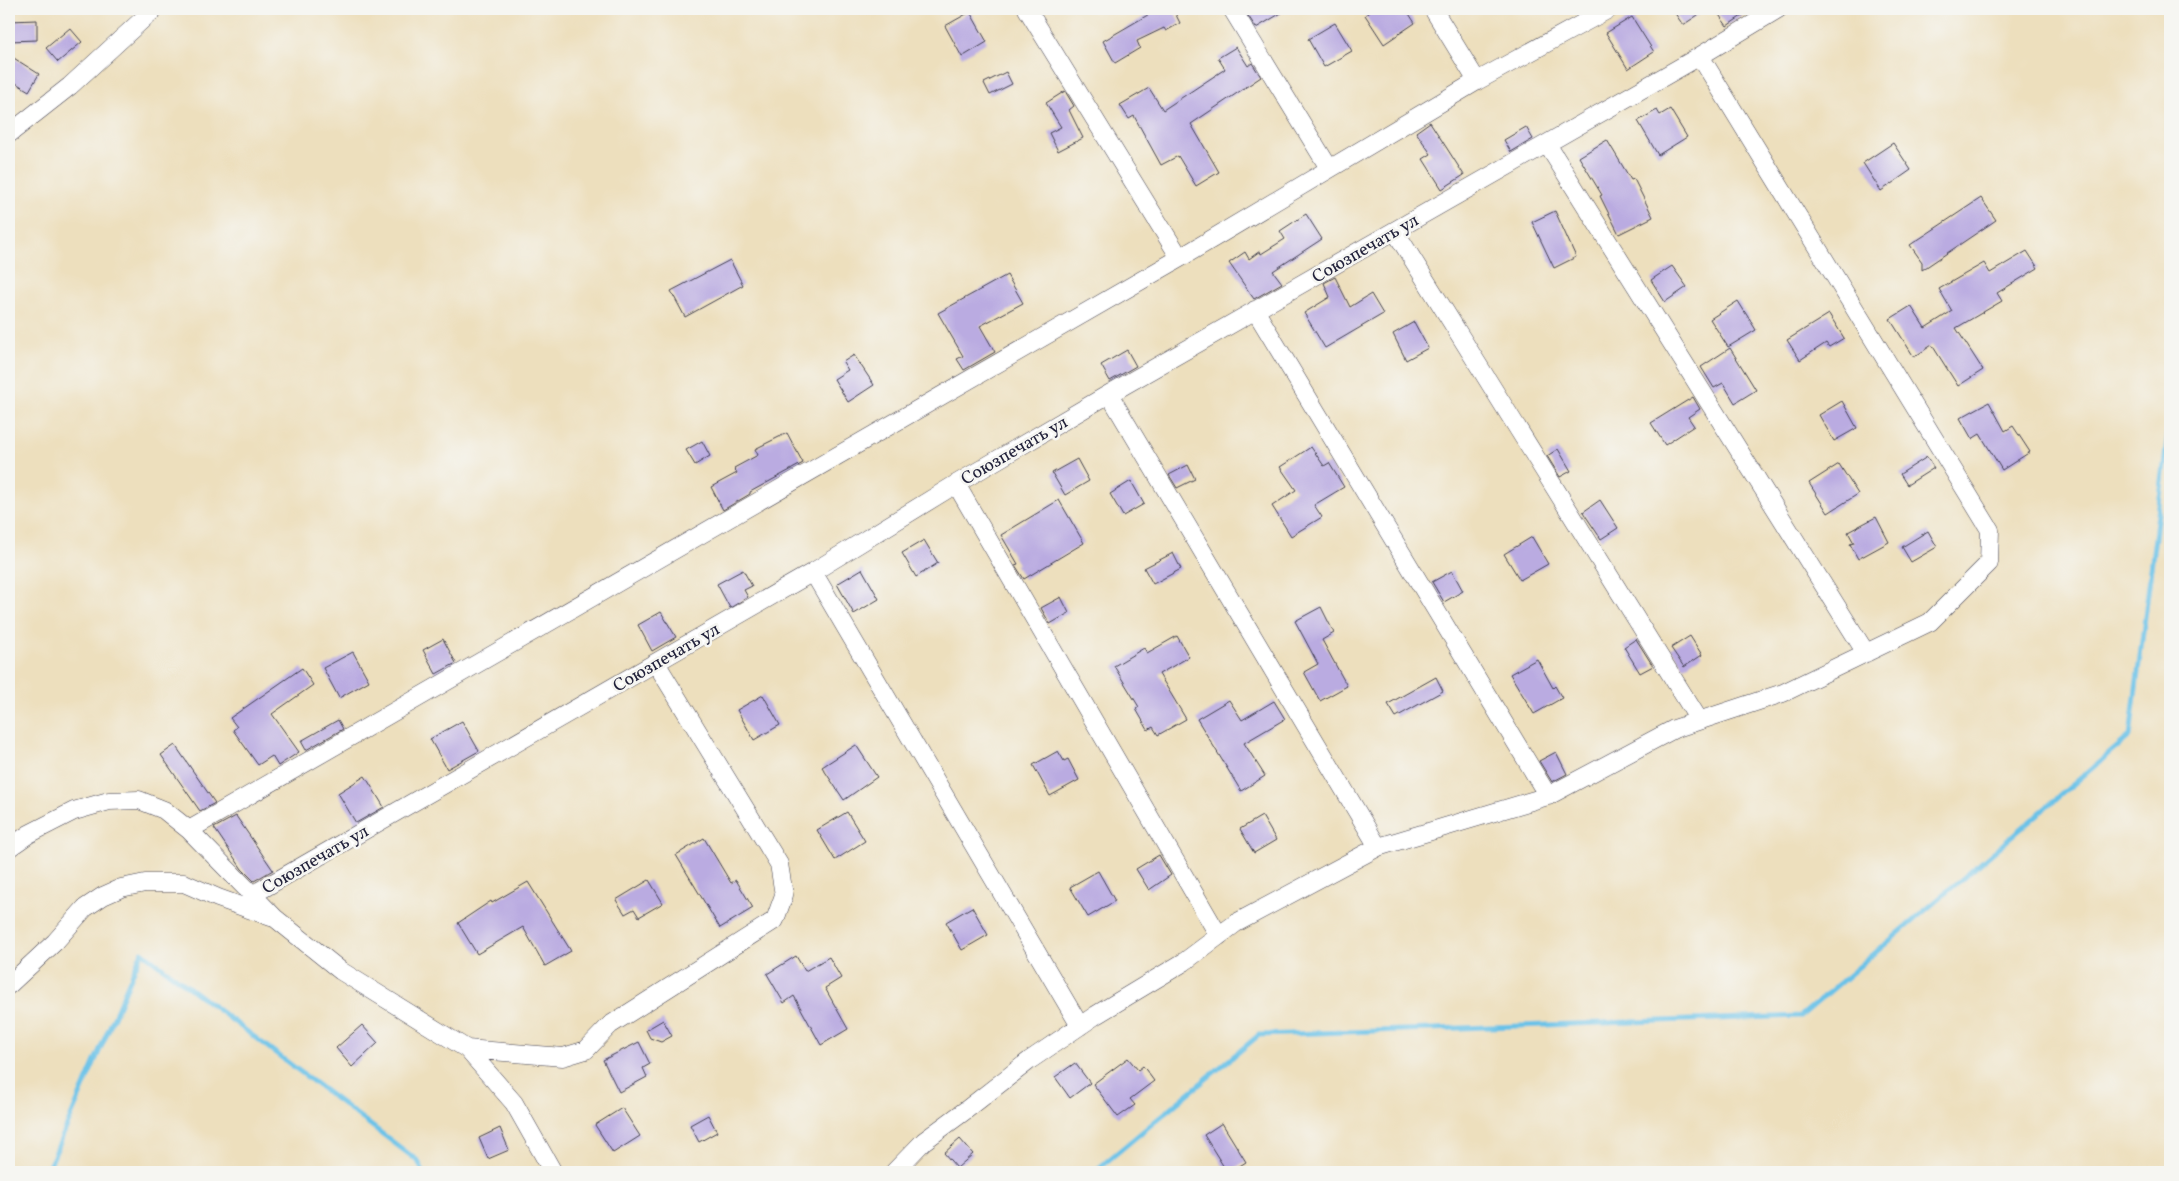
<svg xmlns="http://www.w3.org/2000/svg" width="2179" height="1181" viewBox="0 0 2179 1181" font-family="Vollkorn,serif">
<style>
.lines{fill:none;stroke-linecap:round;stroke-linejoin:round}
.stream{stroke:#6bc2e8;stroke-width:5}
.building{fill:#baabe1}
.minor-casing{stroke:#403e4e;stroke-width:19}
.minor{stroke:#fff;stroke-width:18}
.labels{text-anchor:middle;stroke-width:5;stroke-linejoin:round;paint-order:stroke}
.street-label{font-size:18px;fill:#22223b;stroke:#f6f6f2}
</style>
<rect width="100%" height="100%" fill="#f6f6f2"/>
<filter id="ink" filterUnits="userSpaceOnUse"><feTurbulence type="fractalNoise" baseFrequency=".02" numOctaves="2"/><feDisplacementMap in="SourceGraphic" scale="10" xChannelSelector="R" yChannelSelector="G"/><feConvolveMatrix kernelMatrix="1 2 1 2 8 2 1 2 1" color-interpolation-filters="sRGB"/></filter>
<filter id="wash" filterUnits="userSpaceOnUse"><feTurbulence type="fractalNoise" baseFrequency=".0096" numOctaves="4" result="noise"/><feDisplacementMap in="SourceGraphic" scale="20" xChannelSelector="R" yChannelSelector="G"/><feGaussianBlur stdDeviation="1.12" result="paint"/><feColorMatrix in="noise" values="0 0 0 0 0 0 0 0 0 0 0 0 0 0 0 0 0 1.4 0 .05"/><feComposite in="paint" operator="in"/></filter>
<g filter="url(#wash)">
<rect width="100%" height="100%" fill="#eddfbd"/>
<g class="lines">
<!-- stream -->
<path class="stream" d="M47,1172L142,952L418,1161L423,1172
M1094,1172L1259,1035L1801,1016L2130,736L2170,418"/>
</g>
<g id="blocks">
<!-- building -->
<path class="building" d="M1158,9H1173L1180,23L1166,31L1164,28L1137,41L1140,48L1115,63L1103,41Z
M1255,9H1288L1256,28L1247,14Z
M1374,9H1406L1415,23L1384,44L1365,15Z
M1672,9H1707L1683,25Z
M1715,9H1752L1727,26Z
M970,12L987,42L962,57L945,26Z
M1632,17L1654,52L1628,69L1606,33Z
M37,20V40L9,41V21Z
M1335,23L1352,51L1324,67L1308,39Z
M70,28L82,42L58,62L46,48Z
M1236,47L1248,66L1252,63L1261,77L1191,124L1219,172L1196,186L1178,156L1161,165L1134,116L1129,119L1120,105L1149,88L1163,110L1225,69L1218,58Z
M9,55L39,74L29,91L9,79Z
M1006,72L1012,84L990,95L984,83Z
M1065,91L1074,106L1069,110L1083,138L1058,151L1049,133L1061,127L1046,103Z
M1670,109L1687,137L1658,155L1638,121L1657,110L1660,115Z
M1430,122L1464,175L1442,189L1423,159L1431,154L1416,132Z
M1526,127L1533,139L1511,152L1504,140Z
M1607,140L1631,180L1634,179L1653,217L1619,234L1600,196L1602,195L1579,157Z
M1893,143L1911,170L1881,191L1863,163Z
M1981,198L1996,220L1922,270V262L1910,245Z
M1555,211L1576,257L1554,268L1532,222Z
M1306,214L1322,239L1273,271L1282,283L1254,299L1229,263L1245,252L1249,259L1260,251L1261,254L1285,239L1280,231Z
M2027,251L2038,268L1997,293L2002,301L1956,328L1983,370L1958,386L1932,345L1914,357L1890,319L1911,306L1925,328L1952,311L1939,289L1984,263L1990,273Z
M730,260L743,285L685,317L671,291Z
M1672,266L1687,287L1665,302L1651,280Z
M1007,275L1023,303L980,326L995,352L964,370L957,359L963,356L938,313Z
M1335,277L1350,307L1371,294L1383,314L1325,348L1304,313L1330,297L1324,283Z
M1738,301L1756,330L1728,347L1710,319Z
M1829,314L1844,338L1829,347L1826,343L1800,360L1787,340Z
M1414,322L1428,348L1406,360L1393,334Z
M1730,348L1756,390L1735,403L1723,383L1714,388L1701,367Z
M1127,350L1136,366L1110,381L1101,365Z
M854,355L874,385L848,402L834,379L848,370L843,362Z
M1693,397L1700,409L1688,417L1694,426L1665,445L1651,423Z
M1842,401L1857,428L1834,441L1819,415Z
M1989,402L2005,431L2013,426L2030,452L2002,470L1980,434L1972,439L1960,418Z
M787,433L803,463L750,492V494L723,510L711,487L737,473L734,468L758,455L755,449Z
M702,441L710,456L695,465L686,450Z
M1311,447L1324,466L1329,463L1344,487L1314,505L1322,517L1291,536L1272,506L1296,490L1280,467Z
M1558,449L1571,471L1560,477L1547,456Z
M1927,457L1934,468L1907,485L1900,474Z
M1077,459L1089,481L1065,495L1052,473Z
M1839,464L1858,494L1828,513L1809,483Z
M1188,465L1195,479L1177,488L1169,475Z
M1131,481L1144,504L1123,516L1110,494Z
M1059,500L1084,543L1024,579L1015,565L1018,564L1001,535Z
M1600,500L1618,528L1601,539L1583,512Z
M1876,517L1889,542L1858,559L1850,544L1854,543L1848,532Z
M1928,531L1937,547L1911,562L1902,547Z
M1532,537L1548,564L1520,580L1504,554Z
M924,540L938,563L916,577L902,553Z
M1173,553L1181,569L1153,584L1144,568Z
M862,569L879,599L854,614L837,584Z
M743,570L752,586L744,590L748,597L730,608L717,584Z
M1452,571L1463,591L1444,602L1432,582Z
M1061,597L1069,613L1050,624L1041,608Z
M1321,607L1334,633L1322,640L1347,686L1320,701L1304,672L1318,664L1295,621Z
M661,612L676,637L652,651L638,625Z
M1177,636L1189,657L1159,674L1186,719L1158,735L1153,727L1148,730L1136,709L1139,707L1114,666L1144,648L1147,653Z
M1690,636L1702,655L1684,667L1671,648Z
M443,639L456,663L436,674L423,650Z
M1636,639L1653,666L1640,673L1624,647Z
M353,652L369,681L339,698L323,668Z
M1537,659L1553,688L1555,686L1562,698L1534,714L1510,674Z
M302,668L313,685L272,714L299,752L278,766L272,756L258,765L233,730L237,727L230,718Z
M1436,677L1443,691L1396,717L1388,704Z
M763,695L780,725L754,740L737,710Z
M1229,700L1242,720L1274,701L1285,719L1244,743L1265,776L1241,791L1197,719Z
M338,720L343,729L306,750L301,741Z
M462,721L479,751L447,769L430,739Z
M175,745L215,803L200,811L161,755Z
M856,745L877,777L844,800L822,767Z
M1058,751L1064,761L1068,759L1079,780L1050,796L1033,765Z
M1556,752L1567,774L1552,782L1539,761Z
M365,776L384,807L356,823L338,793Z
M847,812L865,841L835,860L817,830Z
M236,816L273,870L254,881L242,869L214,828Z
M1262,816L1276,840L1254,853L1240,829Z
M704,838L731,883L736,880L753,908L720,928L676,855Z
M1159,855L1171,875L1149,890L1136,869Z
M1098,871L1115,901L1088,917L1070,887Z
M649,880L663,903L639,917L634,909L625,914L616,900Z
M528,882L571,951L545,966L523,927L477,954L458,923L491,901L492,903Z
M972,907L988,935L962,950L946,922Z
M796,956L805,971L829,957L841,978L825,988L848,1029L821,1045L794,996L784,1003L767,974Z
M663,1020L672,1036L661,1042L650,1038L646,1030Z
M362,1025L378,1043L352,1067L336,1048Z
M639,1042L650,1064L643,1068L647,1077L619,1092L603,1060Z
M1128,1058L1138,1070L1143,1066L1154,1081L1130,1099L1135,1105L1118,1117L1093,1084Z
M1075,1063L1090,1083L1070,1098L1055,1077Z
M622,1108L640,1136L613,1153L595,1125Z
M708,1115L717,1132L699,1142L690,1125Z
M1222,1123L1246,1162L1230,1172H1227L1204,1135Z
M500,1128L509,1150L488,1159L479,1138Z
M960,1139L973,1154L957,1168L944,1153Z"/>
</g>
</g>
<g filter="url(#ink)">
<use href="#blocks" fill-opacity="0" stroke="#403e4e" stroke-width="1"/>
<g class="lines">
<defs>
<path id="minor" d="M1027,9L1180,258
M1232,9L1329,168
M1433,9L1477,81
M9,134L70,86L154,9
M1547,144L1866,653
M1395,231L1699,720
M1255,310L1548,796
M1109,394L1378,847
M956,484L1219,936
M813,572L1080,1026
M189,830L1180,258L1477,81L1609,9
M9,848L29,834L74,811L109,801L139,800L164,810L189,830L275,918L341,971L467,1049L514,1103L553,1172
M252,895L813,572L956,484L1109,394L1700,56L1778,9
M9,985L55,942L85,908L103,896L121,888L145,883H184L218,898L271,917
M467,1049L563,1057L586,1050L610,1025L775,920L784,895L779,864L656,663
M894,1172L924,1141L966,1110L1030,1060L1096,1015L1184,962L1236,923L1378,847L1548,796L1674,729L1783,693L1930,622L1989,563L1990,530L1700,56"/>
</defs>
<!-- minor casing -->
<use href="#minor" class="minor-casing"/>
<!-- minor -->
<use href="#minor" class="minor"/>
</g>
</g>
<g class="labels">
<!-- street labels -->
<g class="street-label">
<text transform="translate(1365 248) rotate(-30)" y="6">Союзпечать ул</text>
<text transform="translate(1014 450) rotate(-30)" y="6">Союзпечать ул</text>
<text transform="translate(666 657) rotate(-30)" y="6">Союзпечать ул</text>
<text transform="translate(315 859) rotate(-30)" y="6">Союзпечать ул</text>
</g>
</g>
<!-- margin -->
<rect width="2179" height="1181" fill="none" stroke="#f6f6f2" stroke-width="30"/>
</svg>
